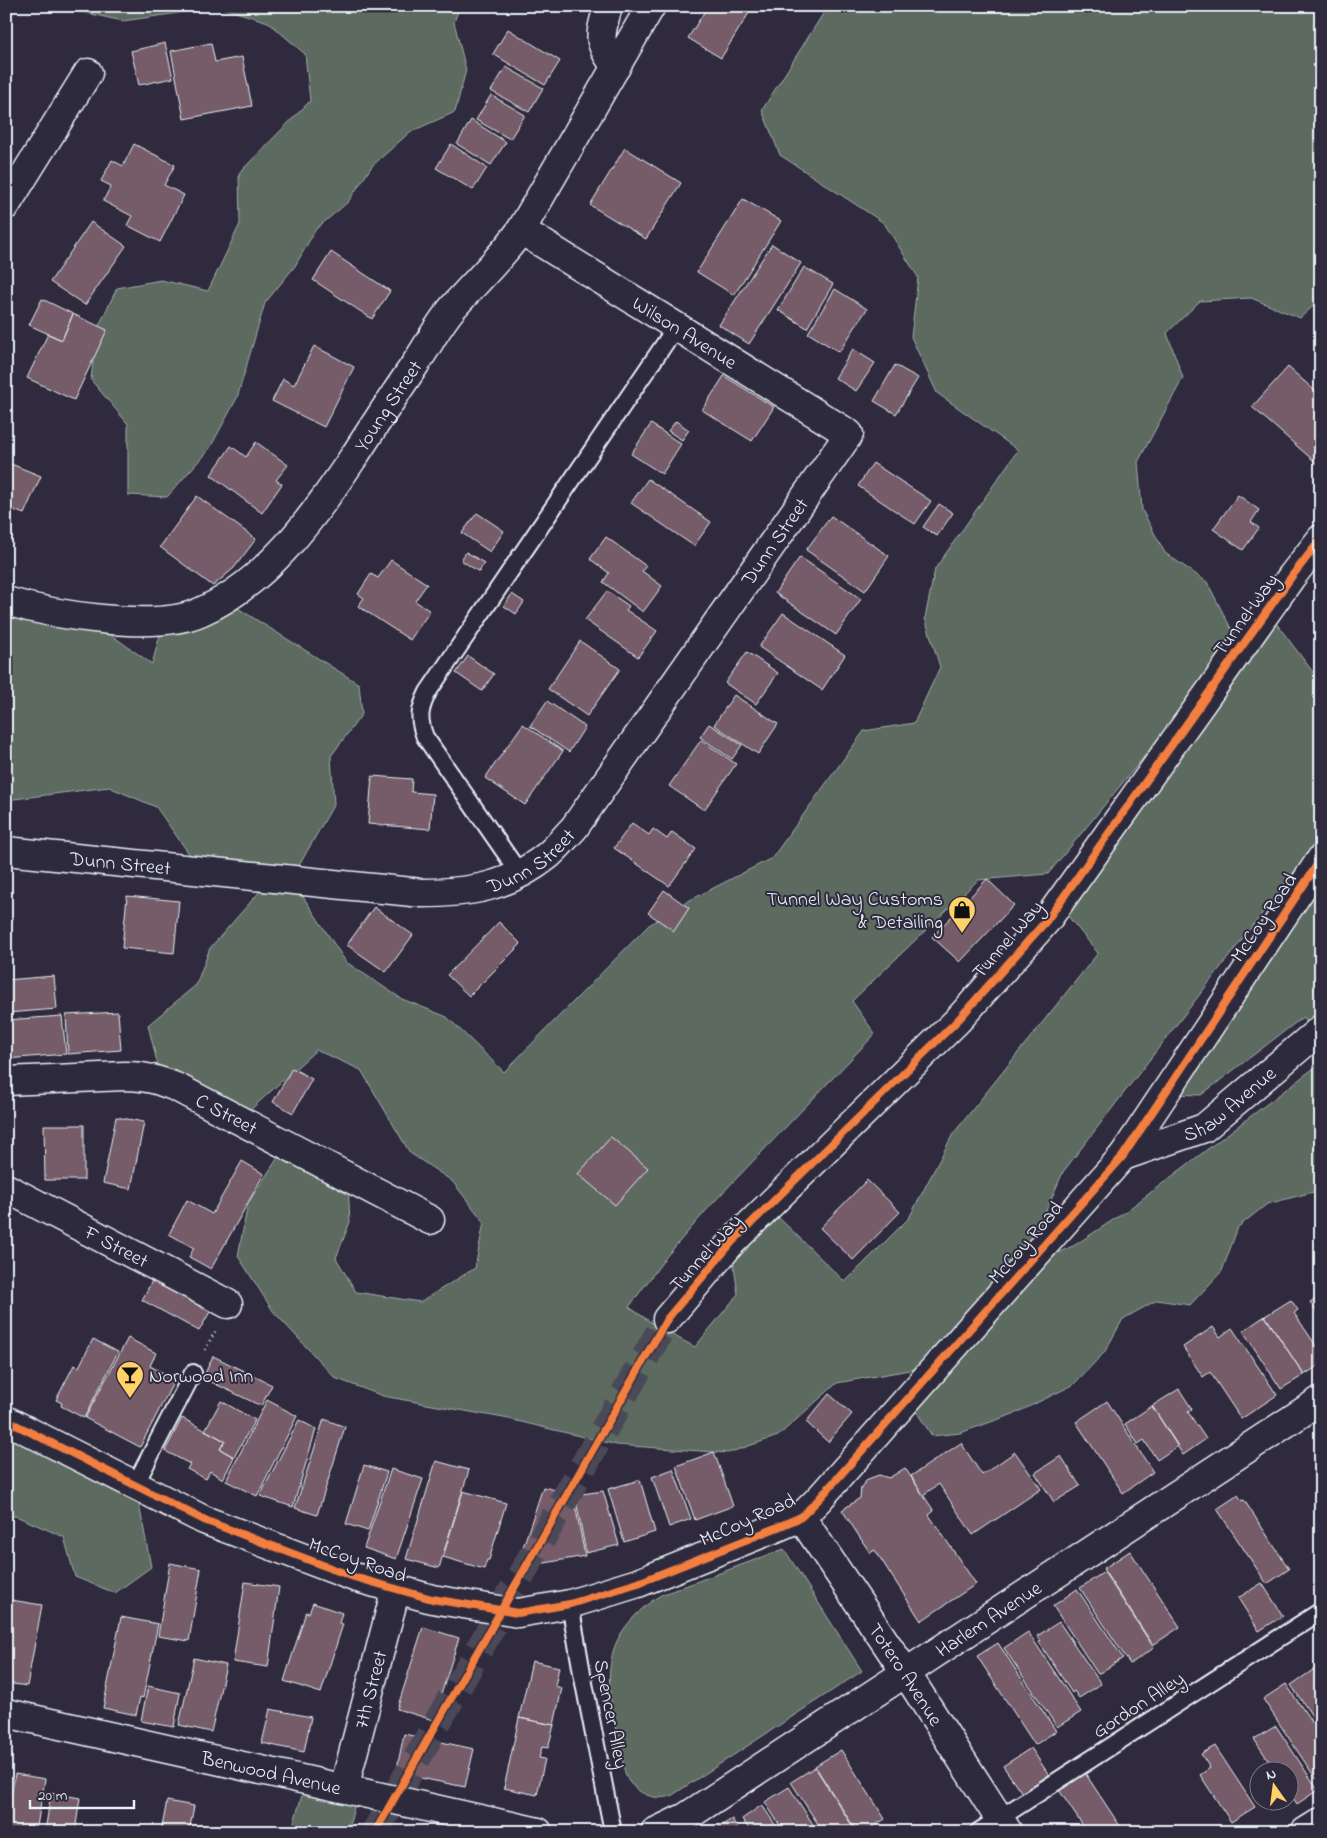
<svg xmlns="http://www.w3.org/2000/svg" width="1327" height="1838" viewBox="0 0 1327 1838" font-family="'Indie Flower',sans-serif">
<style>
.green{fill:#5c6a60;stroke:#a2aeac}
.building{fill:#755c68;stroke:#e8f1f8}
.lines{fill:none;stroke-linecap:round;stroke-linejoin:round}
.secondary-tunnel{stroke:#4b4859;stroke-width:28;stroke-dasharray:28 14;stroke-linecap:butt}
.lane-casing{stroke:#e8f1f8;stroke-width:20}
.street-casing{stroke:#e8f1f8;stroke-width:31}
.secondary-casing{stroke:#e8f1f8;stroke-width:31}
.path{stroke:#e8f1f8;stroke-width:3;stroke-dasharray:1 4;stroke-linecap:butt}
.lane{stroke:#2f2a3d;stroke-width:16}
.street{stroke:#2f2a3d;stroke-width:28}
.secondary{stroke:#2f2a3d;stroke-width:28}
.cycleway-casing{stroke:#2f2a3d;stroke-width:11}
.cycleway{stroke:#f27e40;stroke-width:8}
.labels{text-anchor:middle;stroke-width:4;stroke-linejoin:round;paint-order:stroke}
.street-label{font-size:20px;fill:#e8f1f8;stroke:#2f2a3d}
.poi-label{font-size:20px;fill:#e8f1f8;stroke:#2f2a3d;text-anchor:end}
</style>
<rect width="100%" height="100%" fill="#2f2a3d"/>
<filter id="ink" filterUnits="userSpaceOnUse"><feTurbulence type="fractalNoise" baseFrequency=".02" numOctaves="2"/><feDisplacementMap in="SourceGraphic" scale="10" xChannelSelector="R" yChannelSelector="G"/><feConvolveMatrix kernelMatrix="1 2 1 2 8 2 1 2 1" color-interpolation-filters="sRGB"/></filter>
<g filter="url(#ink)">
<!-- green -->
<path class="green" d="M68,6H460L454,22L466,70L455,112L410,132L372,166L348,202L316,229L295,266L265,303L237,398L210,448L167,497L128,495V424L91,380L96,332L117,288L161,280L208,291L240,224L239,173L310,101L305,54L268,22L220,7L123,21L77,11Z
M828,6H1321V299L1300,318L1251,298L1200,301L1167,333L1183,378L1138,462L1142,510L1165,553L1207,582L1238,642L1048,874L978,880L852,1001L875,1034L711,1205L666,1257L629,1307L658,1327L695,1347L738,1294L732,1253L775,1214L845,1282L909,1218L953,1134L1098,953L1063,910L1273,619L1316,676L1321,677V837L1063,1172L1024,1261L926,1367L837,1383L778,1436L728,1453L617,1445L509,1419L383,1396L335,1378L273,1311L238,1256L248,1203L283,1150L348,1184L350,1222L336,1258L356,1292L420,1302L475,1268L484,1222L452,1181L410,1153L361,1070L316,1050L248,1112L159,1070L148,1025L196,985L210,948L269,881L294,883L346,962L402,999L447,1017L504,1072L649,925L690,900L772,858L864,731L914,723L940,667L925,618L935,569L1018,450L937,393L911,337L918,277L884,223L780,155L762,110Z
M228,602L359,684L362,714L331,756L334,804L293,876L197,865L156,807L109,787L6,800V603L100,627L152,664L163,624Z
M1321,856V1034L1303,1017L1201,1095L1172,1094Z
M1321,1054V1190L1267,1204L1238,1227L1222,1271L1190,1305L1157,1300L1123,1319L1104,1353L1073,1385L1016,1413L960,1433L932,1436L916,1411L933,1366L1033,1264L1075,1245L1125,1212L1318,1065Z
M6,1422L136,1488L151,1567L115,1593L75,1577L64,1537L16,1516L6,1517Z
M784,1549L862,1671L671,1796C656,1801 637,1794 628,1780C624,1773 623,1763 621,1754C614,1722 604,1685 613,1652C619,1629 641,1607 661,1595Z
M306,1782L357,1794L348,1832H291Z"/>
<!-- building -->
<path class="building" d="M708,6H737L749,13L721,58L688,38Z
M508,29L560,61L545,85L493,54Z
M165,43L173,78L139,85L131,51Z
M211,43L215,62L242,57L252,106L184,119L171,51Z
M506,67L543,88L529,112L491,91Z
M491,95L525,115L510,139L476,120Z
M471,120L506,142L491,165L457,144Z
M134,144L175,165L164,185L184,195L160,242L127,225L132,216L103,201L111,186L101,181L112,160L123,166Z
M451,144L487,168L473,190L436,168Z
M625,148L681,183L646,239L590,205Z
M743,199L781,221L734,295L697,272Z
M91,222L126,246L85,305L50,282Z
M772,244L801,263L749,344L719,325Z
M331,252L390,291L372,319L313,280Z
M804,267L833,284L807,328L778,310Z
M835,289L867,309L839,352L808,333Z
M42,299L73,314L62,340L29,325Z
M73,314L107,330L74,400L27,378L48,334L62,340Z
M314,346L354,367L324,427L272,401L283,379L294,385Z
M853,349L875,363L856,391L835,378Z
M895,365L918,378L896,414L874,401Z
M1288,367L1321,396V467L1252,407Z
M724,376L774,407L752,441L702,410Z
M676,421L689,430L682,440L668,431Z
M651,424L681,444L662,474L631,454Z
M256,442L288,465L276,480L282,484L262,513L211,475L231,446L246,457Z
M6,462L41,476L24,514L6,507Z
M873,463L931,501L915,524L858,486Z
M648,479L711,522L694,546L631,503Z
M1238,495L1259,510L1251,522L1259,528L1243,550L1213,529Z
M197,496L256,539L234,568L213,586L160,547Z
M939,504L953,513L937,536L923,527Z
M477,513L504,531L490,552L462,533Z
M831,516L889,556L865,591L806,550Z
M606,537L646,566L642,571L662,586L643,612L603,582L609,573L590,559Z
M466,552L484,563L479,572L461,560Z
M800,557L861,599L836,635L775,593Z
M391,560L427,584L415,601L430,611L410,640L358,606L364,598L358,594L371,574L378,578Z
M607,591L629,606L626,610L657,631L638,657L585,620Z
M512,594L524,602L516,614L504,606Z
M783,613L845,655L822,690L759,647Z
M580,641L620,669L587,716L548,689Z
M747,652L778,673L756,704L725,683Z
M468,656L494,674L482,691L456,673Z
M734,695L778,724L758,754L714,725Z
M547,701L585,727L569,752L530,726Z
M523,724L563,751L525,805L485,778Z
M709,724L742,745L732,759L700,737Z
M701,740L736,764L704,810L669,786Z
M372,776L412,779L411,792L433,794L430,829L368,824Z
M632,823L649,835L653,829L667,839L672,832L696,849L669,886L614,848Z
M987,879L1014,905L960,962L932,937Z
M664,890L689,908L674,931L648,913Z
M127,896L179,901L174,953L122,948Z
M374,907L413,935L386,972L347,945Z
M499,922L521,944L469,996L447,975Z
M54,976L57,1009L7,1013L6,980Z
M118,1012L121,1050L68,1054L66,1015Z
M62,1016L66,1054L6,1059V1020Z
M292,1068L312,1079L293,1113L273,1102Z
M116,1117L144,1122L131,1189L103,1183Z
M44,1125H84V1180H45Z
M611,1137L648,1168L615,1205L578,1174Z
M242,1161L264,1174L211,1269L189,1257L194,1248L169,1234L187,1200L212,1214Z
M867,1180L900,1212L853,1260L820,1228Z
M153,1279L211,1310L199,1331L142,1300Z
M1321,1295V1318L1310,1302Z
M1291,1300L1298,1310L1294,1313L1321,1353V1364L1304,1375L1265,1316Z
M1265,1316L1304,1375L1281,1389L1243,1331Z
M1213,1327L1220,1337L1232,1328L1277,1395L1241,1419L1210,1372L1203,1377L1183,1347Z
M128,1338L156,1353L150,1366L175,1379L140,1447L85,1418Z
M93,1339L118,1352L84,1418L61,1406L62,1403L56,1400L74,1365L79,1367Z
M213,1356L272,1385L261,1406L203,1378Z
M1179,1389L1192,1409L1188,1412L1206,1439L1183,1455L1152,1406Z
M829,1394L852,1414L828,1442L806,1422Z
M267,1400L297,1416L257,1496L226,1481Z
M221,1401L255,1420L234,1457L220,1449L225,1441L205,1430Z
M1107,1401L1153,1472L1123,1493L1076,1422Z
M1152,1406L1178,1446L1157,1460L1144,1440L1138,1444L1125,1424Z
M182,1418L225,1441L220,1449L234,1457L223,1479L210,1471L206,1479L187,1469L190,1464L165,1451Z
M324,1419L345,1427L317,1515L295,1508Z
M299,1420L316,1429L293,1507L260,1496Z
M961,1443L982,1475L1015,1452L1041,1489L973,1535L939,1484L923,1495L911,1476Z
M714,1452L733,1506L695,1520L676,1466Z
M1061,1456L1080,1486L1054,1502L1035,1473Z
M436,1461L469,1470L439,1568L406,1559Z
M364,1465L387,1472L368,1531L346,1524Z
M905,1468L934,1511L929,1515L976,1584L921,1621L875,1550L870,1553L842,1510L860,1498L861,1487L868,1479L879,1475L889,1478Z
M391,1469L423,1479L396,1559L364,1548Z
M673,1469L691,1519L669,1527L652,1477Z
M640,1480L655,1532L624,1542L608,1489Z
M543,1487L573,1494L585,1556L516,1568Z
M463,1491L506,1503L489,1560H487L484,1569L443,1557Z
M603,1491L619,1545L586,1553L575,1495Z
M1238,1495L1242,1501L1244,1500L1289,1569L1267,1584L1217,1509Z
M1130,1551L1180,1627L1153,1645L1103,1569Z
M170,1563L201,1569L189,1641L158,1636Z
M1104,1572L1154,1648L1130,1664L1080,1588Z
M245,1582L279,1587L268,1667L233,1662Z
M1262,1583L1283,1616L1259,1631L1238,1598Z
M1077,1589L1123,1658L1098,1674L1053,1606Z
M11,1600L42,1605L27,1686L6,1683V1624Z
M313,1603L342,1613L339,1623L343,1624L321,1693L284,1681L306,1612L309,1613Z
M121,1617L158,1624L143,1698L140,1697L136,1715L103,1708Z
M1059,1622L1101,1684L1079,1698L1074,1691L1072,1693L1039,1642L1041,1641L1037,1636Z
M423,1627L459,1638L433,1720L397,1709Z
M1028,1632L1081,1712L1057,1727L1004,1648Z
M998,1643L1056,1731L1035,1745L977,1656Z
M194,1658L226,1665L211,1732L179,1725Z
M532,1661L559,1667L555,1686L562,1688L554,1725L519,1718Z
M1316,1668L1321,1676V1729L1291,1685Z
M1286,1684L1321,1736V1775L1316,1779L1263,1699Z
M148,1686L180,1693L174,1727L141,1721Z
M270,1709L311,1717L304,1752L262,1743Z
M519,1718L554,1725L548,1748L542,1747L539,1758L545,1759L537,1795L504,1788Z
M1276,1726L1318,1790L1297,1804L1290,1793V1770H1275L1254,1739Z
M404,1734L474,1749L465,1787L396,1773Z
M1215,1746L1255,1807L1231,1822L1200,1775L1210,1768L1201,1754Z
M1031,1748L1049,1775L1022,1793L1003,1766Z
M841,1750L885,1819L865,1832H857L815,1766Z
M815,1767L856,1832H823L791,1782Z
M1085,1773L1120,1826L1111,1832H1087L1059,1790Z
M15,1774L45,1779L36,1832H6V1823Z
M789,1787L818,1832H784L765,1802Z
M51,1793L80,1798L75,1832H45Z
M167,1801L194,1806L189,1832H161Z
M762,1805L780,1832H751L742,1819Z
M732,1819L740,1832H711Z"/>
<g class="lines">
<!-- secondary-tunnel -->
<path class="secondary-tunnel" d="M375,1832L667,1319"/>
<defs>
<path id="lane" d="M520,874L425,737C418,719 419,710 428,692L676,327
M135,1485L193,1373
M570,1604L582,1673L613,1832
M978,1832L1321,1611"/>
<g id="street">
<path d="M608,6C600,37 596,40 616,67"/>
<path d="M6,205L88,73"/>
<path id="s1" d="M6,601C53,615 156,632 200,612C269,582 315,514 355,455C375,424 395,394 416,363C429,344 440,321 456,304C478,279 502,257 521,230L651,6"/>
<path id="s2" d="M6,851L422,893C470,893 508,887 547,856C557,848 565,837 574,828L849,434L521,230"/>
<path id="s3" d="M6,1081L125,1076C146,1076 159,1080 178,1088L430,1220"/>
<path id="s4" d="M1123,1156L1204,1128L1321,1029"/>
<path id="s5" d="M6,1188L228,1304"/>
<path id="s6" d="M801,1517L906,1673L1008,1832"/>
<path id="s7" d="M6,1713L538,1832"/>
<path id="s8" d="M344,1788L396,1589"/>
<path id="s9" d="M655,1832L686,1817L1321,1400"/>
<path d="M1305,1832L1321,1822"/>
</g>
<path id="secondary" d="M667,1319L732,1242L958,1020L1047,920L1292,576L1321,539
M6,1420L204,1520L354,1577L432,1599L518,1613L570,1604L638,1583L778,1527L801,1517L819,1499L1123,1156L1321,859"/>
</defs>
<!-- lane casing -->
<use href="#lane" class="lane-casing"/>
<!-- street casing -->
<use href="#street" class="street-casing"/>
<!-- secondary casing -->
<use href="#secondary" class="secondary-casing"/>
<!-- path -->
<path class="path" d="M205,1350L215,1331"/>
<!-- lane -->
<use href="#lane" class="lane"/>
<!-- street -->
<use href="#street" class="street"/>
<!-- secondary -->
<use href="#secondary" class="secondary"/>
<defs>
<path id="cycleway" d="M6,1420L204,1520L354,1577L432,1599L518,1613L570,1604L638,1583L778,1527L801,1517L819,1499L1123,1156L1321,859
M375,1832L667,1319L732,1242L958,1020L1047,920L1292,576L1321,539"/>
</defs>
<!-- cycleway casing -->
<use href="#cycleway" class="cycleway-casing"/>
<!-- cycleway -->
<use href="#cycleway" class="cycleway"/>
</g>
</g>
<!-- icons -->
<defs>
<symbol id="shop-pin" viewBox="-11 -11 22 30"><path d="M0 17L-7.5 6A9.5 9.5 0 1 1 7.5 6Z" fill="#ffd166" stroke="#2f2a3d"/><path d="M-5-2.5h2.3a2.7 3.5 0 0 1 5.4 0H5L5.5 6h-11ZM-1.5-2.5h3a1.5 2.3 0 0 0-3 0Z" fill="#111"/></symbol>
<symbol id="bar-pin" viewBox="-11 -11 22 30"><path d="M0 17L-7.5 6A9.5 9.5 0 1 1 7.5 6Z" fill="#ffd166" stroke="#2f2a3d"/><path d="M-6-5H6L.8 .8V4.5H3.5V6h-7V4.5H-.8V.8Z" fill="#111"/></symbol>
</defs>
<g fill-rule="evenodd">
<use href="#shop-pin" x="946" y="894" width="32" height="43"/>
<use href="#bar-pin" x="114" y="1359" width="32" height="43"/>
</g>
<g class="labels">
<!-- street labels -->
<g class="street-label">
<text transform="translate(685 332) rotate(32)" y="7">Wilson Avenue</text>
<text dy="7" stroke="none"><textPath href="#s1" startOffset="480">Young Street</textPath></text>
<text dy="7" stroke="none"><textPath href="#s2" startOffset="940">Dunn Street</textPath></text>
<text transform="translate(1245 614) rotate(-54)" y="7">Tunnel Way</text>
<text dy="7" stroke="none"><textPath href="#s2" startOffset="535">Dunn Street</textPath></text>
<text dy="7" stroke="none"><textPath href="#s2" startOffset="115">Dunn Street</textPath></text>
<text transform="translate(1263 917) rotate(-56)" y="7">McCoy Road</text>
<text transform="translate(1007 939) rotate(-49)" y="7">Tunnel Way</text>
<text dy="7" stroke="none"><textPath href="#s4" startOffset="120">Shaw Avenue</textPath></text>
<text dy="7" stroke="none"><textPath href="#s3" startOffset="229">C Street</textPath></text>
<text transform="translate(1025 1242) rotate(-49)" y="7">McCoy Road</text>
<text dy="7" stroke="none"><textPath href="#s5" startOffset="125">F Street</textPath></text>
<text transform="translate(705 1252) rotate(-48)" y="7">Tunnel Way</text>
<text transform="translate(747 1519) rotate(-24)" y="7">McCoy Road</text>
<text transform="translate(358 1559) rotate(19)" y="7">McCoy Road</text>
<text dy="7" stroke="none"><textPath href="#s9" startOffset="396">Harlem Avenue</textPath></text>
<text dy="7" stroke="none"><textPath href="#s6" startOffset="189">Totero Avenue</textPath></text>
<text dy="7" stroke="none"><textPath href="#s8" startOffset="102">7th Street</textPath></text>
<text transform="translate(1138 1704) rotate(-33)" y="7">Gordon Alley</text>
<text transform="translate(612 1714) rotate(79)" y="7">Spencer Alley</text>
<text dy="7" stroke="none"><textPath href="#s7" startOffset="272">Benwood Avenue</textPath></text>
</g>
<!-- poi labels -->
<g class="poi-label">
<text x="943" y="905">Tunnel Way Customs<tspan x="943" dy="23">&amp; Detailing</tspan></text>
<text x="149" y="1382" text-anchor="start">Norwood Inn</text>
</g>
</g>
<!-- margin -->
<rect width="1327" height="1838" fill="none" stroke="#2f2a3d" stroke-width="25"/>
<rect x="12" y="12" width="1302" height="1813" fill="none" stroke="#e8f1f8" stroke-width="2" filter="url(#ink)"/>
<!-- north arrow -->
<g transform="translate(1274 1786) rotate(346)"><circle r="24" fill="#2f2a3d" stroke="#797a88"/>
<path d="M0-4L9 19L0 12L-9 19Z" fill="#ffd166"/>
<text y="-8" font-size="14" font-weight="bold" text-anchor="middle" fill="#e8f1f8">N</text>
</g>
<!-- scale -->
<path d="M30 1800v8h104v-8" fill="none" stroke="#e8f1f8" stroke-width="2.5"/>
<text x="38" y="1800" font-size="15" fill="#e8f1f8" stroke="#2f2a3d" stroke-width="4" paint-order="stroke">20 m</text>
</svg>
